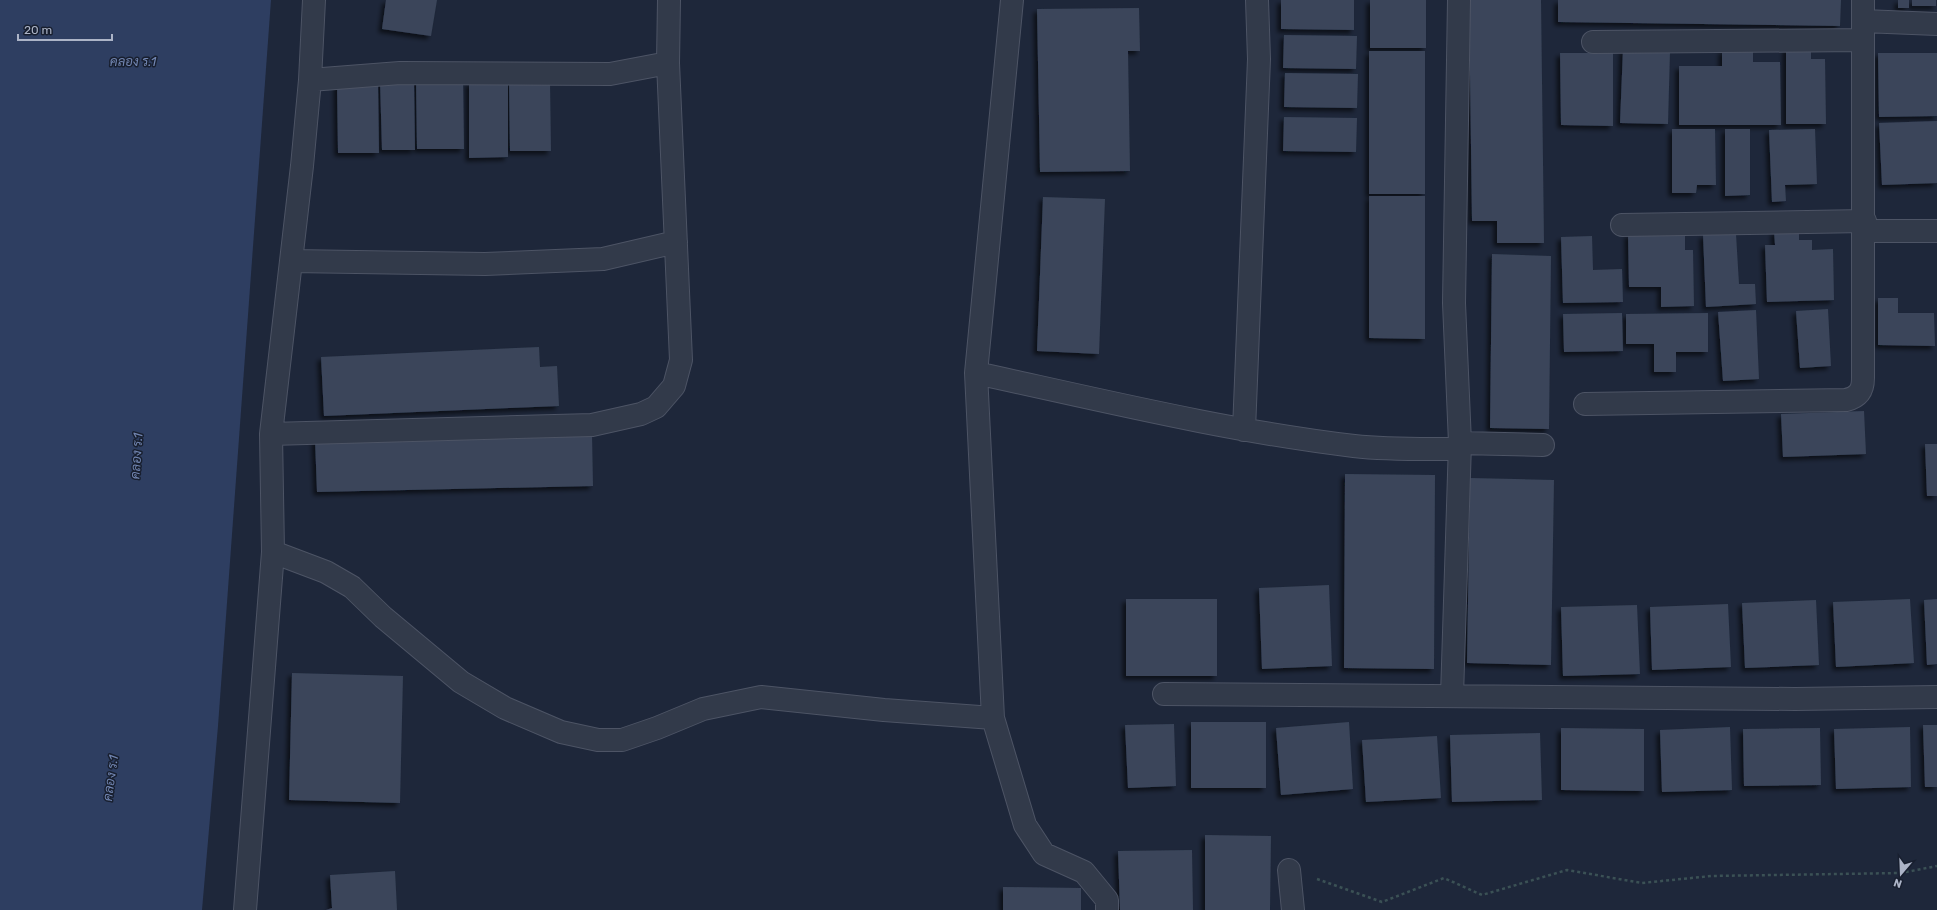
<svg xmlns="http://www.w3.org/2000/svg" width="1937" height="910" viewBox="0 0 1937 910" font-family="Rubik,Sarabun,sans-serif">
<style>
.water{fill:#2e3e61}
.building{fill:#3a455a;filter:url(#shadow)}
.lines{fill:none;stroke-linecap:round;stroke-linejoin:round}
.minor-casing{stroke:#4d5465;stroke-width:24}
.path{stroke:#3b5155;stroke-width:2.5;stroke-dasharray:3 3;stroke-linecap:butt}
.minor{stroke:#323a4a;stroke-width:22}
.labels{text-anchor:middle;stroke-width:3;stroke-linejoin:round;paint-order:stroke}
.water-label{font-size:13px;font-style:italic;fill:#7286b2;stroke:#181f2f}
</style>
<defs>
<filter id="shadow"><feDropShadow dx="-3.5" dy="3.5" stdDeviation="2" flood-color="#0009"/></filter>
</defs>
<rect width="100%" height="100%" fill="#1e273a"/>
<!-- water -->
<path class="water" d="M0,0H271L218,726L202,910H0Z"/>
<!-- building -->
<path class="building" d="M386,0H437L431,36L382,29Z
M1281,0H1354V30L1281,29Z
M1370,0H1426V48H1370Z
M1469,0H1541L1544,243H1497V221H1472Z
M1558,0H1841L1840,26L1558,22Z
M1898,0H1909V8H1898Z
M1912,0H1936V6H1912Z
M1139,8L1140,51H1128L1130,171L1040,172L1037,9Z
M1284,35L1357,36L1356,69L1283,68Z
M1786,47H1811V59H1825L1826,124H1786Z
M1623,49L1670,51L1668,124L1620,123Z
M1722,50H1753V62H1780L1781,125H1679V66H1722Z
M1369,51H1425V194H1369Z
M1560,53H1613V126L1561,125Z
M1878,53H1937V116L1879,117Z
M1285,73L1358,74L1357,108L1284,107Z
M463,77L464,149H417L416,78Z
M380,80H414L415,150H382Z
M509,81H550L551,151H510Z
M378,82L379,153H338L337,83Z
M469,82H508V157L469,158Z
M1284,117L1357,118L1356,152L1283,151Z
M1937,121V183L1882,185L1879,123Z
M1672,129H1715L1716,185H1697L1696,193H1672Z
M1725,129H1750V195L1725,196Z
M1815,129L1817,184L1785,185L1786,201L1772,202L1769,130Z
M1369,196H1425V339L1369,338Z
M1043,197L1105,199L1099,354L1037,351Z
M1799,230V240H1812V250L1833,249L1834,300L1767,302L1765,245H1775L1774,231Z
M1685,233V250H1693L1694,306L1661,307V287H1629L1628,234Z
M1736,234L1739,284H1755L1756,304L1706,307L1703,235Z
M1592,236L1593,270L1622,269L1623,302L1563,303L1561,237Z
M1492,254L1551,256L1549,429L1490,428Z
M1878,298H1898V313H1934L1935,346L1878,345Z
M1828,309L1831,366L1800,368L1796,311Z
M1756,310L1759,379L1723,381L1718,312Z
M1622,313L1623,351L1564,352L1563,314Z
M1708,313V352H1676V372H1654V344H1626V314Z
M539,347L540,367L557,366L559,406L324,416L321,357Z
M1864,411L1866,454L1783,457L1781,414Z
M592,434L593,486L317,492L315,439Z
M1925,444H1937V496H1927Z
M1345,474L1435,475L1434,669L1344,668Z
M1470,478L1554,480L1551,665L1467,663Z
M1329,585L1332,666L1262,669L1259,588Z
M1126,599H1217V676H1126Z
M1910,599L1914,663L1836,667L1833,602Z
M1937,599V664L1927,665L1924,600Z
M1816,600L1819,665L1745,668L1742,603Z
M1728,604L1731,667L1652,670L1650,607Z
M1637,605L1640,674L1563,676L1561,607Z
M292,673L403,676L400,803L289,800Z
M1191,722H1266V788H1191Z
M1349,722L1353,789L1281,795L1276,728Z
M1174,724L1176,786L1128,788L1125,725Z
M1923,725H1937V787H1925Z
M1730,727L1732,790L1662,792L1660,730Z
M1910,727L1911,787L1836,789L1834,729Z
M1561,728L1644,729V791L1561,790Z
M1820,728L1821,785L1744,786L1743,729Z
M1540,733L1542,800L1452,802L1450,735Z
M1437,736L1441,798L1366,802L1362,740Z
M1205,835L1271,836L1270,910H1205Z
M1192,850L1193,910H1120L1118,851Z
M395,871L397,910H326L332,908L330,875Z
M1003,887L1081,888V910H1003Z"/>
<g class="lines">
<defs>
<path id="minor" d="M1012,0L976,373L993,718L1025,825L1044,854L1084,872L1107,900V910
M1863,21L1937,24
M1593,42L1863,40
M310,80L400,73L610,74L668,63
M1622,225L1865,221
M1864,231H1937
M292,261L485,264L603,259L676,242
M976,373C1101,400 1227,431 1354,446C1389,450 1424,449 1460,449
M1585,404L1846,400C1859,397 1863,390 1863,378V0
M1244,430L1259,59L1257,0
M271,434L592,425L641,414L656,407L674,386L681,360L668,63L669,0
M1460,443L1543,445
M273,552L326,572L352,587L383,617L461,682L505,708L561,732L598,740H622L657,728L703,709L761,697L884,710L993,718
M1164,694L1795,699L1937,697
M1452,696L1460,443L1454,303L1459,0
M1289,870L1293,910
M245,910L273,552L271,434L302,166L310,80L314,0"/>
</defs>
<!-- minor casing -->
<use href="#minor" class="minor-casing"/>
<!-- path -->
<path class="path" d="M1317,879L1382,902L1444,878L1482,895L1567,870L1642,883L1711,876L1901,873L1937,866"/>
<!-- minor -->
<use href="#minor" class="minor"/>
</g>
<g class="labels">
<!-- water labels -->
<g class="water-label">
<text x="133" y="66">คลอง ร.1</text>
<text transform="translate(136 456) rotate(-86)" y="5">คลอง ร.1</text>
<text transform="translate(110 778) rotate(-82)" y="5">คลอง ร.1</text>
</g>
</g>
<!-- north arrow -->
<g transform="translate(1901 874) rotate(199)" stroke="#181f2f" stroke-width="3" paint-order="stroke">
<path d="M0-3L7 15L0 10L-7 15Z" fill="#acb4c7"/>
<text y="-6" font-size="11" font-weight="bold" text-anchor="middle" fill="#acb4c7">N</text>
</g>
<!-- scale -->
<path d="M18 34v6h94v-6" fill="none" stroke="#acb4c7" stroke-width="2"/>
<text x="24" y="34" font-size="12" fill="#acb4c7" stroke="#181f2f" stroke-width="3" paint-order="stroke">20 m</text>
</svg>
